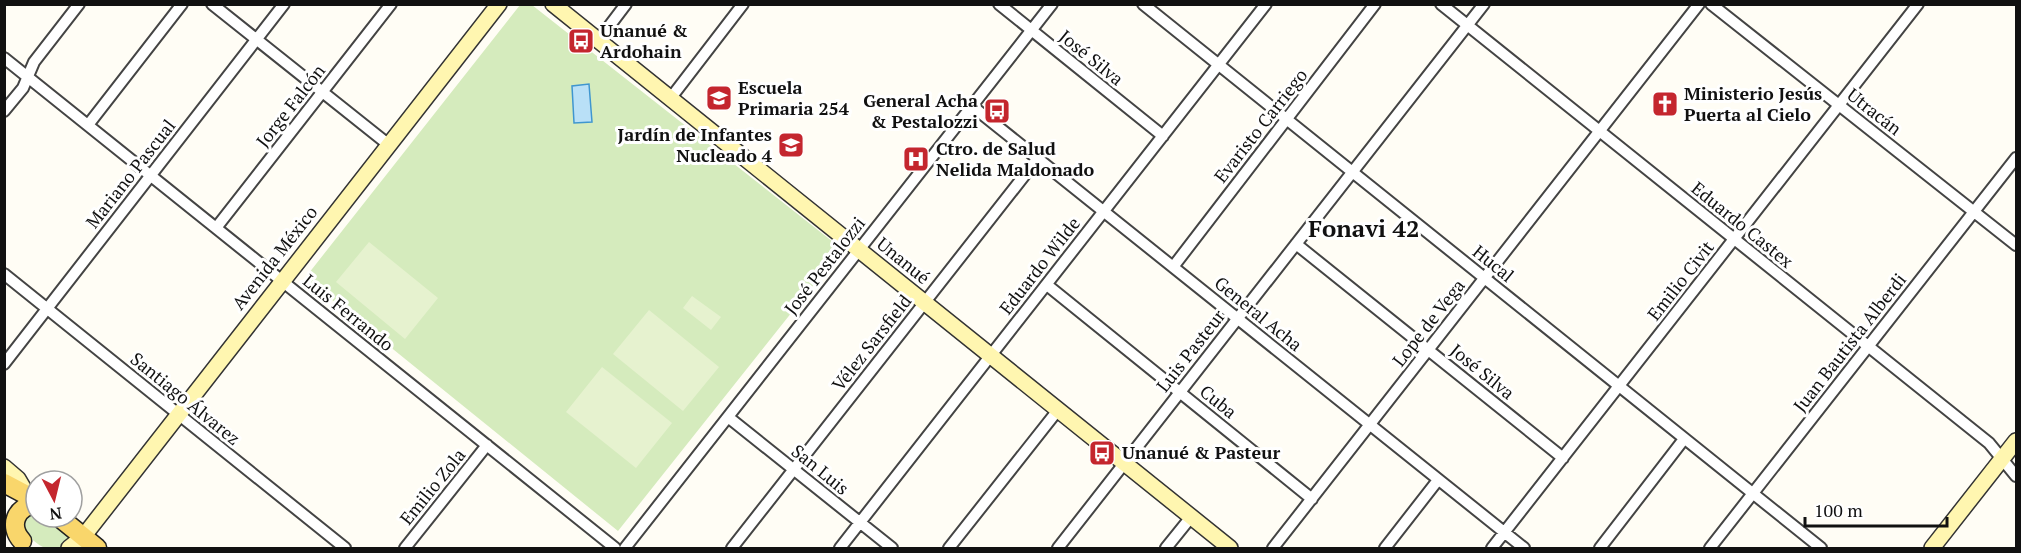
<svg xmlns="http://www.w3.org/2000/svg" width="2021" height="553" viewBox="0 0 2021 553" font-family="'PT Serif',serif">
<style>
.green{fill:#d5ebbd}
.pitch{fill:#e6f2cf}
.water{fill:#b9e0f7;stroke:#3f96cf;stroke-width:1.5}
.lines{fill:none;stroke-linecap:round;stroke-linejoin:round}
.street-casing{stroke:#444;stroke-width:14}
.secondary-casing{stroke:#333;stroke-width:18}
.primary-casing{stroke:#222;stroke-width:21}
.street{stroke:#fff;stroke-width:10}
.secondary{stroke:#fff6b0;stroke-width:15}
.primary{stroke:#f9d66b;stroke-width:18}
.labels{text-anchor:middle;stroke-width:6;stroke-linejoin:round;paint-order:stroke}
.poi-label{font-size:18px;font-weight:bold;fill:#111;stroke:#fff;text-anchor:start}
.street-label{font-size:18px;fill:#111;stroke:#fff}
.district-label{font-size:24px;font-weight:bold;fill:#111;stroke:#fff}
</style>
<rect width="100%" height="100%" fill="#fffdf5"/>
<!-- green -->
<path class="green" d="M520,5H532L842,249L618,531L305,278Z
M33,514H36V517H44L68,537L69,538L63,548C56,548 48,550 43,547C30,540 13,523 33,514Z"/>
<!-- pitch -->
<path class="pitch" d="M369,242L438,298L405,339L336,282Z
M692,296L721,317L711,330L683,308Z
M649,310L719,367L683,411L613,354Z
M602,367L672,423L636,468L566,412Z"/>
<!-- water -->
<path class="water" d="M589,84L592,122L574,123L572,86Z"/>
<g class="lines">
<defs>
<path id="street" d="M212,4L389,145
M999,4L1163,136
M1143,4L1821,548
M1441,4L1989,443L2016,476
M1711,4L2016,245
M598,41L626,4
M4,58L615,548
M670,99L743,4
M972,106L1524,548
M4,111L23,88L34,62L79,4
M88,125L182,4
M216,228L391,4
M1296,244L1563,458
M1173,267L1375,4
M4,274L345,548
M1047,285L1312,499
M4,364L284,4
M728,417L892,548
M405,548L487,445
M625,548L1052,4
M732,548L1038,158
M840,548L1266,4
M949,548L1058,410
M1058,548L1484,4
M1166,548L1191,517
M1273,548L1699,4
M1385,548L1438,480
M1492,548L1918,4
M1600,548L1684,439
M1710,548L2016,158"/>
<path id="secondary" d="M553,4L1230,548
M4,467L18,479L28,496
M69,548L83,537L499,4
M1932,548L2016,441"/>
<path id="primary" d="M4,483L36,500
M59,517L97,548
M22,541C8,526 16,506 36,504"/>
</defs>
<!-- street casing -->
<use href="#street" class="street-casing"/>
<!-- secondary casing -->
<use href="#secondary" class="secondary-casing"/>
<!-- primary casing -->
<use href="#primary" class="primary-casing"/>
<!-- street -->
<use href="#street" class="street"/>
<!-- secondary -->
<use href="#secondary" class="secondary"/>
<!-- primary -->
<use href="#primary" class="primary"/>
</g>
<!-- icons -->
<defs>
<symbol id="bus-square" viewBox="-11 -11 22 22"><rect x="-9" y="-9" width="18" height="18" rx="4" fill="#c4262e" stroke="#fff"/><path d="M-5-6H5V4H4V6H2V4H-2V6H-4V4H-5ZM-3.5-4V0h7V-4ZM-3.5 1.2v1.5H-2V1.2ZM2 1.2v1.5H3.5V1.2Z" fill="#fff"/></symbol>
<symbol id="school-square" viewBox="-11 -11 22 22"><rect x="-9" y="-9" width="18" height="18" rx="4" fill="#c4262e" stroke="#fff"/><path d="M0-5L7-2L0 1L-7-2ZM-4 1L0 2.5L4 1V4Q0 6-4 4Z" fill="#fff"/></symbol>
<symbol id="church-square" viewBox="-11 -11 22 22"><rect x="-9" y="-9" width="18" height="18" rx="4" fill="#c4262e" stroke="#fff"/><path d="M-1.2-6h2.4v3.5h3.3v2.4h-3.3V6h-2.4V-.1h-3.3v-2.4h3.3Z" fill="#fff"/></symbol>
<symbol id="hospital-square" viewBox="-11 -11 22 22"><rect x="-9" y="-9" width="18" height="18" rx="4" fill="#c4262e" stroke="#fff"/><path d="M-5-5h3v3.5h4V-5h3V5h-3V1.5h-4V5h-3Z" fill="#fff"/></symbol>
</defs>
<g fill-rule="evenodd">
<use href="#bus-square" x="566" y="26" width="30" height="30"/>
<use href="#school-square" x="704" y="83" width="30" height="30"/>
<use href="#church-square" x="1650" y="89" width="30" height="30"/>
<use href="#bus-square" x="982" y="96" width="30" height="30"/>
<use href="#school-square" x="776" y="130" width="30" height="30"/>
<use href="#hospital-square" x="901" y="144" width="30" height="30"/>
<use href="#bus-square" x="1087" y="438" width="30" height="30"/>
</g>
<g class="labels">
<!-- poi labels -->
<g class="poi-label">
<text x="600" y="37">Unanué &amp;<tspan x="600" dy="21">Ardohain</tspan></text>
<text x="738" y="94">Escuela<tspan x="738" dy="21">Primaria 254</tspan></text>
<text x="1684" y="100">Ministerio Jesús<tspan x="1684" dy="21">Puerta al Cielo</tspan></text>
<text x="978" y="107" text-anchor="end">General Acha<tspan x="978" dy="21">&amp; Pestalozzi</tspan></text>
<text x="772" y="141" text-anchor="end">Jardín de Infantes<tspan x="772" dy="21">Nucleado 4</tspan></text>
<text x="936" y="155">Ctro. de Salud<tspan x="936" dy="21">Nelida Maldonado</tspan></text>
<text x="1122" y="459">Unanué &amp; Pasteur</text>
</g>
<!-- street labels -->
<g class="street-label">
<text transform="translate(1091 58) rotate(39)" y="6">José Silva</text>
<text transform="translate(291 106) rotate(-52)" y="6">Jorge Falcón</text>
<text transform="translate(1874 112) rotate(38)" y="6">Utracán</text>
<text transform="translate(1261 126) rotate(-52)" y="6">Evaristo Carriego</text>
<text transform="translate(131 174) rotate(-52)" y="6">Mariano Pascual</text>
<text transform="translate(1742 225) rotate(39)" y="6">Eduardo Castex</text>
<text transform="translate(275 258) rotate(-52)" y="6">Avenida México</text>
<text transform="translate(903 261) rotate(39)" y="6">Unanué</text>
<text transform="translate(1493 264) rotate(39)" y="6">Hucal</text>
<text transform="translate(825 266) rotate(-52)" y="6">José Pestalozzi</text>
<text transform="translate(1040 266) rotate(-52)" y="6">Eduardo Wilde</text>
<text transform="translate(1681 281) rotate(-52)" y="6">Emilio Civit</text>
<text transform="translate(348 313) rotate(39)" y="6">Luis Ferrando</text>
<text transform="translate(1258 314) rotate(39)" y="6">General Acha</text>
<text transform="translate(1429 323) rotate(-52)" y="6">Lope de Vega</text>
<text transform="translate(872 343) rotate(-52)" y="6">Vélez Sarsfield</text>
<text transform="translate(1850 343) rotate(-52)" y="6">Juan Bautista Alberdi</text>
<text transform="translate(1191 351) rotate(-52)" y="6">Luis Pasteur</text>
<text transform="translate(1482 372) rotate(39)" y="6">José Silva</text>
<text transform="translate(185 399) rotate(39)" y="6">Santiago Álvarez</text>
<text transform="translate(1218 402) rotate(39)" y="6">Cuba</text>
<text transform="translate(820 470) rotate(39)" y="6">San Luis</text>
<text transform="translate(433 487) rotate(-51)" y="6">Emilio Zola</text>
</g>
<!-- district labels -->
<g class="district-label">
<text x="1364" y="237">Fonavi 42</text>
</g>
</g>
<!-- border -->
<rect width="2021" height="553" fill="none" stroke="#111111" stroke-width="12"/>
<!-- north arrow -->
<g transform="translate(54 499) rotate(173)"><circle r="28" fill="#ffffff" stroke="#a0a0a0" stroke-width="1.5"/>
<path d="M0-4.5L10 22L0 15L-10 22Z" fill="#c4262e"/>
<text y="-9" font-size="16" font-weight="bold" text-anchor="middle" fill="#111111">N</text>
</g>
<!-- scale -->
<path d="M1805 517v9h142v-9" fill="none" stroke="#111111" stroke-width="3"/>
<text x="1814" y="517" font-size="18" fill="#111111" stroke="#ffffff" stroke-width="4.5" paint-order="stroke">100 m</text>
</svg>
